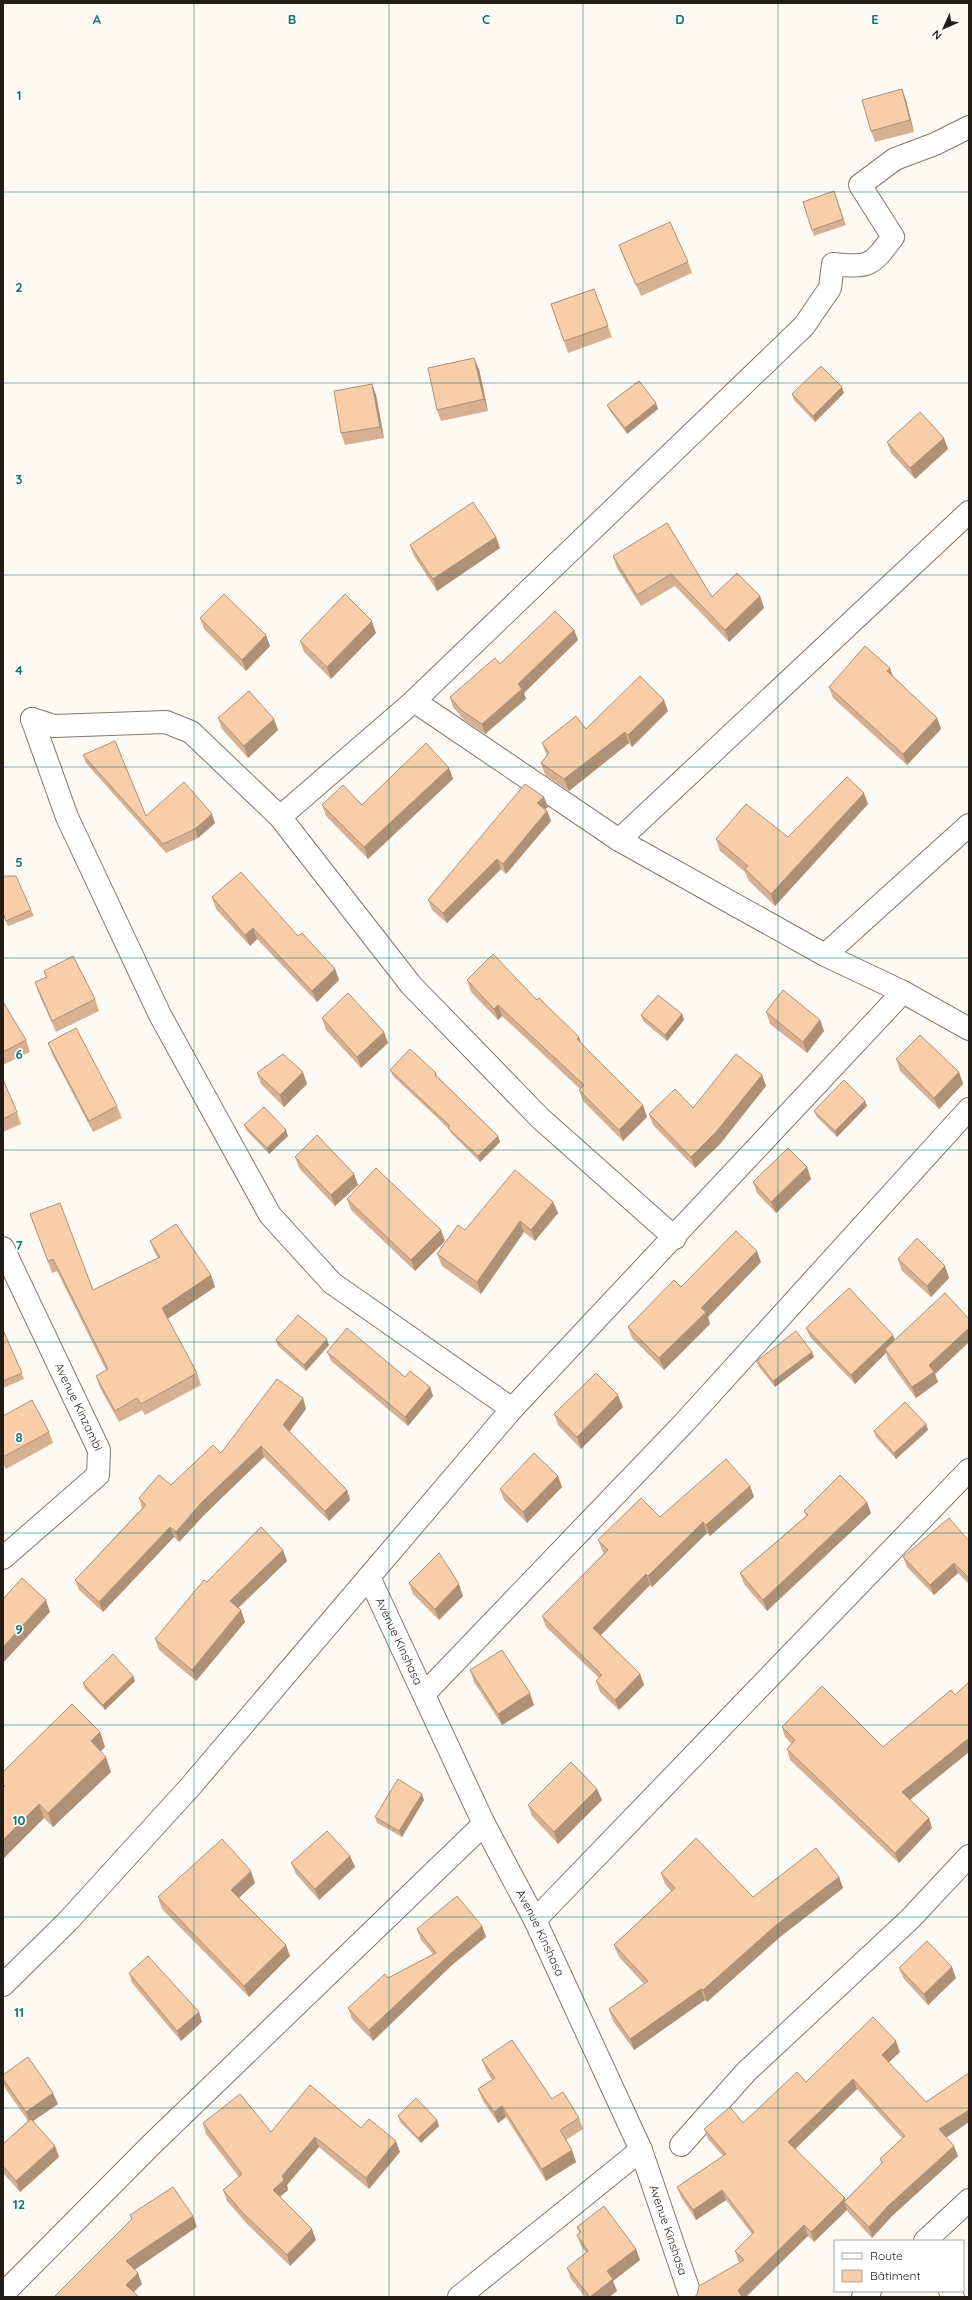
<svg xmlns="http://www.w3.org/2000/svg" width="972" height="2300" viewBox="0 0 972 2300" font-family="Quicksand,sans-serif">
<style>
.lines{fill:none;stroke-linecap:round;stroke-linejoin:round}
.street-casing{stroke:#84776d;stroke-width:24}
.street{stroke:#fff;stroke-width:22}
.wall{fill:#d6b090;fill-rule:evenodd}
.shaded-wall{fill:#ae9076}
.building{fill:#f9cda8;stroke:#ae9076}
.grid{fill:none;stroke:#0f766e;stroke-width:1;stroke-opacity:0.55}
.labels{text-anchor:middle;stroke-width:3.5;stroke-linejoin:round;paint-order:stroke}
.street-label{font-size:12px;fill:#221d19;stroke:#fff}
.grid-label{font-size:13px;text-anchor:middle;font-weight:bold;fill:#0f766e;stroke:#fff;stroke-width:3.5;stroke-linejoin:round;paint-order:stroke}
</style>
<rect width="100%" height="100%" fill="#fff9f4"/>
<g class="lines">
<defs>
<g id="street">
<path d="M414,701L619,840L825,955L903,992L969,1029"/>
<path d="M32,719L54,726L166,722L191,732L280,817L411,985L540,1118L675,1238"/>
<path d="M32,719L67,817L160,1015L270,1215L332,1283L512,1409"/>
<path d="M280,817L414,701L804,326L830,288L833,264C870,268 871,266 893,237L860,185L895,159L935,144L969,127"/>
<path d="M619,840L969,512"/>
<path d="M825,955L969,825"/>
<path id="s1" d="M3,1248L99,1450L98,1475L3,1558"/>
<path id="s2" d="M369,1577L484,1824L535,1920L641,2150L691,2297"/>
<path d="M425,1693L684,1423L969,1109"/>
<path d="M535,1920L969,1470"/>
<path d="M3,1985L68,1921L190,1787L512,1409L903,992"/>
<path d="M681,2145L746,2072L910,1919L969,1856"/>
<path d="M925,2241L969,2200"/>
<path d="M950,2291L953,2297"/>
<path d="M3,2294L152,2144L484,1824"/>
<path d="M459,2297L641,2150"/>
<path d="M863,2297L870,2291"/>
</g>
</defs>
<!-- street casing -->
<use href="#street" class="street-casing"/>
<!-- street -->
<use href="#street" class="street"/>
</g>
<!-- wall -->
<path class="wall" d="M906,100L914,132L875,142L871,131Z
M834,191L846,225L814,236L803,202Z
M619,245L688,262L692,273L641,296L623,256Z
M594,289L612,337L568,353L551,304Z
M479,369L488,411L441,421L437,410Z
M372,384L376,395L384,438L345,445L341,433Z
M844,393L815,422L794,400L792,394Z
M656,403L658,409L627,434L610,411L607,405Z
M887,442L948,449L915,479L891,453Z
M667,523L712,597L760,596L764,608L729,642L675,586L641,606L617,568L613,556Z
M496,537L500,548L437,591L414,556L410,545Z
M200,618L270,646L246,671L204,629Z
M574,630L578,640L524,693L526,699L485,734L464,720L453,707L450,697L500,664Z
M376,633L331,679L304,652L300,641Z
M890,668L892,676L937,718L941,729L907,765L833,698L829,687Z
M668,711L632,747L629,743L569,791L545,775L541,763L547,756L542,743L586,729Z
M218,718L278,730L248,758L222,729Z
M83,755L146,816L215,823L198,838L166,853L86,763Z
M449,768L453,779L368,859L326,816L322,805H362Z
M544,797L548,807L545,809L547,811L551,821L506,874L501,869L447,923L432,910L428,900Z
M868,804L775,906L749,881L745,872L720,851L716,839L788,837Z
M3,877L31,910L34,916L8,926L3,915Z
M212,897L298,936L335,969L339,980L317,1002L257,939L250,946L216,909Z
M44,971L95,999L99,1011L56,1032L39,994L35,982L46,977Z
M467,980L537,1000L579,1037L581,1044L643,1105L647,1117L623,1141L583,1101L579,1090L580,1089L502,1016L498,1020L471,992Z
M3,1002L26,1040L30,1052L3,1065Z
M766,1012L820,1020L824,1031L807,1053L770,1024Z
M682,1014L684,1020L667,1041L643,1021L641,1015Z
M322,1018L384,1032L388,1043L361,1068L326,1030Z
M48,1043L117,1106L122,1118L93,1132L52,1054Z
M896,1059L959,1072L963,1084L939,1109L900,1071Z
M390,1070L436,1073L438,1077L498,1136L500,1142L480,1162L451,1133L449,1129L393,1076Z
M257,1073L307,1084L284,1107L261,1084Z
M762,1075L766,1086L720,1144L695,1168L653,1125L649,1114L693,1108Z
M3,1082L17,1112L21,1124L3,1132Z
M865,1101L867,1106L837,1137L816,1116L814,1111Z
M244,1125L288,1136L269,1154L247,1131Z
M295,1157L354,1174L358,1185L335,1206L299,1168Z
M807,1167L811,1179L776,1213L757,1193L753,1182Z
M347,1199L441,1230L445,1241L415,1271L351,1210Z
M553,1202L558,1213L535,1241L524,1232L481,1294L442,1266L437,1254L465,1230Z
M30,1214L93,1290L158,1258L155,1253L150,1241L211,1275L215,1287L167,1319L197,1373L201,1385L145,1415L142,1410L119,1422L100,1388L96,1376L106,1370L57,1271L52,1273Z
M898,1259L945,1266L949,1278L931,1297L902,1271Z
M761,1262L708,1317L710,1324L664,1370L632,1338L628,1327L681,1287Z
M969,1319V1342L935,1374L938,1382L916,1398L888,1360L886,1353L855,1384L810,1337L806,1328L893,1335L895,1340Z
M3,1330L24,1379L3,1388Z
M276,1340L329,1345L306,1371L278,1346Z
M327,1352L405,1377L430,1387L433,1396L408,1426L331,1361Z
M812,1352L814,1357L775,1387L759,1367L757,1361Z
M303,1398L306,1409L289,1432L347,1490L350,1500L329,1521L264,1457L206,1513L179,1542L174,1537L103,1612L79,1590L75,1580L142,1508L139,1498L171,1485L221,1453Z
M623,1407L581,1449L558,1425L554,1414Z
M3,1416L49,1432L53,1443L6,1469L3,1463Z
M926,1424L928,1430L896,1459L876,1437L874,1431Z
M750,1486L754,1497L710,1536L707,1533L652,1587L650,1585L601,1635L640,1674L644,1685L619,1710L600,1692L596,1681L599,1678L546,1627L542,1616L604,1553L602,1550L598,1540Z
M562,1487L527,1523L504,1500L500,1489Z
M804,1511L871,1513L767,1611L744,1584L740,1573L806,1516Z
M969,1541V1584L958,1573L934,1595L907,1567L903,1557Z
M287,1561L238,1608L241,1610L245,1622L196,1681L159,1650L155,1639L207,1582Z
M409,1583L463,1596L439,1620L413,1594Z
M470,1670L534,1705L502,1725L474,1682Z
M133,1676L135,1681L105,1710L85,1689L83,1683Z
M969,1682V1752L910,1800L929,1818L932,1828L899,1863L790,1760L787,1749L792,1744L785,1737L782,1727L883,1747L955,1695Z
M100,1732L105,1747L100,1751L111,1772L53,1827L44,1818L3,1859V1772Z
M597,1789L602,1800L558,1844L532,1816L528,1805Z
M424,1800L402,1837L377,1823L375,1817Z
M350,1856L355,1867L319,1900L296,1874L291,1863Z
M661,1873L753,1897L839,1877L843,1888L780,1937L707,2002L705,2000L634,2050L613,2021L609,2009L644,1984L619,1957L614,1945L671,1891L665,1884Z
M255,1883L239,1898L290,1956L249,1997L162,1909L158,1897Z
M482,1926L486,1937L452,1965L373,2041L352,2019L348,2008L388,1978L433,1954L421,1940L417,1929Z
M899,1968L956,1978L928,2005L904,1979Z
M129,1973L199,2012L202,2022L181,2041L132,1983Z
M900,2052L888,2063L946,2137L958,2156L892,2216L872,2238L848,2212L847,2210L814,2242L808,2236L740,2263L738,2261L735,2251L752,2234L726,2200L696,2220L681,2197L677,2187L723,2156L708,2139L704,2129L743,2123L806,2082ZM857,2089L902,2138L880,2159L882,2164L845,2200V2198L795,2149Z
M482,2060L552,2099L579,2118L583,2129L566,2140L576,2162L546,2181L506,2117L498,2123L483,2101L478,2089L492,2080L487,2072Z
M3,2075L58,2104L33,2121L55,2146L59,2157L20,2192L3,2173V2144L28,2121L5,2088L3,2082Z
M398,2116L437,2120L439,2126L421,2143L400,2122Z
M203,2123L271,2132L361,2128L400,2152L369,2189L319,2147L287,2185L288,2190L280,2197L316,2240L290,2266L248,2225L227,2201L223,2190L239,2177L206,2134Z
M577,2227L636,2249L640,2260L613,2281L617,2291L609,2297H585L571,2279L567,2268L586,2253L581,2246L577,2235L579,2233Z"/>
<!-- shaded-wall -->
<path class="shaded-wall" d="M902,89L906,100L914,132L910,120Z
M474,358L479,369L488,411L484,399Z
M372,384L376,395L384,438L380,427Z
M842,387L844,393L815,422L813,416Z
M656,403L658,409L627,434L625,428Z
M944,438L948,449L915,479L910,468Z
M496,537L500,548L437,591L433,579Z
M760,596L764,608L729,642L725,630Z
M372,621L376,633L331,679L327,667Z
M574,630L578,640L524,693L526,699L485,734L482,724L518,684Z
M266,635L270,646L246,671L242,660Z
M890,668L894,680L887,671Z
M664,700L668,711L632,747L628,735Z
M937,718L941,729L907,765L903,754Z
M274,719L278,730L248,758L244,746Z
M625,732L629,743L569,791L564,779Z
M449,768L453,779L368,859L364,847Z
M864,793L868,804L775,906L771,894Z
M544,797L548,807L541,813L537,803Z
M547,811L551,821L506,874L503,864Z
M212,814L215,823L198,838L195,829Z
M497,859L501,869L447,923L443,913Z
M253,928L257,939L250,946L245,935Z
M335,969L339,980L317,1002L312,991Z
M498,1005L502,1016L498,1020L494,1009Z
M682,1014L684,1020L667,1041L665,1035Z
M820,1020L824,1031L807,1053L803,1042Z
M384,1032L388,1043L361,1068L357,1057Z
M579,1037L583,1049L577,1039Z
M303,1072L307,1084L284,1107L280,1095Z
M959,1072L963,1084L939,1109L934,1098Z
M762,1075L766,1086L720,1144L695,1168L691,1157Z
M865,1101L867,1106L837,1137L835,1131Z
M643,1105L647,1117L623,1141L619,1130Z
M286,1130L288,1136L269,1154L267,1148Z
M498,1136L500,1142L480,1162L478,1156Z
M807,1167L811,1179L776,1213L771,1202Z
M354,1174L358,1185L335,1206L331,1195Z
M553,1202L558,1213L535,1241L531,1230Z
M520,1221L524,1232L481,1294L477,1282Z
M441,1230L445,1241L415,1271L411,1260Z
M757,1251L761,1262L708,1317L710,1324L664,1370L659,1358L701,1308Z
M945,1266L949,1278L931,1297L927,1286Z
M211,1275L215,1287L166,1320L162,1308Z
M969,1328V1342L935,1374L938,1382L916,1398L912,1387L929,1365Z
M893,1335L896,1344L885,1349L886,1353L855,1384L851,1375Z
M327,1339L329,1345L306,1371L304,1365Z
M812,1352L814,1357L775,1387L773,1381Z
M430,1387L433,1396L408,1426L405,1417Z
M618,1395L623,1407L581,1449L577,1437Z
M303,1398L306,1409L286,1436L283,1425Z
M926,1424L928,1430L896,1459L894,1453Z
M261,1446L264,1457L206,1513L179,1542L176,1532L202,1502Z
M558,1476L562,1487L527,1523L523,1512Z
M750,1486L754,1497L710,1536L706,1525Z
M347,1490L350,1500L329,1521L325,1511Z
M867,1502L871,1513L767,1611L763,1600Z
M703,1522L707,1533L652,1587L648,1576Z
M170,1527L174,1537L103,1612L99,1602Z
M283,1550L287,1561L234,1612L230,1601Z
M954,1563L958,1573L934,1595L930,1585Z
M646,1574L650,1585L597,1639L593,1628Z
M459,1584L463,1596L439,1620L435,1609Z
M46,1600L50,1612L3,1663V1647Z
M241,1610L245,1622L196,1681L192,1670Z
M640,1674L644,1685L619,1710L615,1700Z
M133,1676L135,1681L105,1710L103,1705Z
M530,1693L534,1705L502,1725L498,1714Z
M100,1732L105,1747L96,1756L91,1741Z
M969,1738V1752L906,1803L902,1792Z
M106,1757L111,1772L53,1827L48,1813Z
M597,1789L602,1800L558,1844L554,1832Z
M422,1794L424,1800L402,1837L399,1831Z
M39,1804L44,1818L3,1859V1840Z
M929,1818L932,1828L899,1863L895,1853Z
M350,1856L355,1867L319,1900L315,1889Z
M251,1871L255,1883L235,1901L231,1890Z
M839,1877L843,1888L780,1937L707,2002L703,1990L775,1926Z
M482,1926L486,1937L452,1965L373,2041L369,2030L449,1955Z
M286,1945L290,1956L249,1997L244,1986Z
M952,1967L956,1978L928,2005L924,1994Z
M701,1989L705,2000L634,2050L630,2039Z
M199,2012L202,2022L181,2041L177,2031Z
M896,2041L900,2052L885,2066L882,2055Z
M853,2079L857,2089L792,2152L788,2142Z
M53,2093L58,2104L30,2123L26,2112Z
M502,2106L506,2117L498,2123L494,2112Z
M969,2110V2122L943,2140L939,2129Z
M437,2120L439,2126L421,2143L418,2138Z
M315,2137L319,2147L287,2185L288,2190L276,2200L273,2190L282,2176Z
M396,2141L400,2152L369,2189L366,2178Z
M55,2146L59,2157L20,2192L16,2181Z
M954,2146L958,2156L892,2216L872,2238L869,2227L888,2206Z
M572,2150L576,2162L546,2181L542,2169Z
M722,2190L726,2200L696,2220L693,2210Z
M845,2198L847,2206L844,2202L847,2210L814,2242L811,2232Z
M193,2216L197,2227L130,2273L126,2261Z
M804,2225L808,2236L746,2297H741L738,2290Z
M312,2229L316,2240L290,2266L287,2255Z
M636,2249L640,2260L613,2281L617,2291L609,2297H590L607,2271Z
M138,2273L142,2284L130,2296L126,2285Z"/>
<!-- building -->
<path class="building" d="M902,89L910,120L871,131L862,100Z
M834,191L843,219L812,230L803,202Z
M670,222L688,262L636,285L619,245Z
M594,289L608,326L564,341L551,304Z
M474,358L484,399L437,410L428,368Z
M821,366L842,387L813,416L792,394Z
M639,381L656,403L625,428L607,405Z
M372,384L380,427L341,433L334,391Z
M920,412L944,438L910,468L887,442Z
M473,502L496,537L433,579L410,545Z
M667,523L712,597L737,573L760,596L725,630L671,574L637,595L613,556Z
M224,594L266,635L242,660L200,618Z
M345,594L372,621L327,667L300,641Z
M555,611L574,630L518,684L522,689L482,724L461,710L450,697L495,658L500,664Z
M865,646L890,668L887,671L937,718L903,754L829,687Z
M640,676L664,700L628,735L625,732L564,779L541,763L549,753L542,743L576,716L586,729Z
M249,691L274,719L244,746L218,718Z
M115,741L146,816L184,782L212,814L195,829L163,844L83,755Z
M426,743L449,768L364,847L322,805L343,785L362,805Z
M847,777L864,793L771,894L745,869L748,866L716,839L746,804L788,837Z
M525,784L544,797L537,803L547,811L503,864L497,859L443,913L428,900Z
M241,872L298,936L302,933L335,969L312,991L253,928L245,935L212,897Z
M5,876H16L31,910L6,921L3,913V877Z
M493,954L537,1000L539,998L579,1037L577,1039L643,1105L619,1130L579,1090L584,1085L498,1005L494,1009L467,980Z
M73,956L95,999L52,1021L35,982L47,977L44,971Z
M783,990L820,1020L803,1042L766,1012Z
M348,993L384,1032L357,1057L322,1018Z
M658,995L682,1014L665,1035L641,1015Z
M3,1002L26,1040L3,1052Z
M76,1028L117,1106L89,1121L48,1043Z
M920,1035L959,1072L934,1098L896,1059Z
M410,1049L436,1073L435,1075L498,1136L478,1156L448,1128L450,1126L390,1070Z
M283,1054L303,1072L280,1095L257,1073Z
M736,1054L762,1075L716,1132L691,1157L649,1114L675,1089L693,1108Z
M844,1080L865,1101L835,1131L814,1111Z
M3,1082H4L17,1112L3,1119Z
M264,1107L286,1130L267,1148L244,1125Z
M317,1135L354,1174L331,1195L295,1157Z
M788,1148L807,1167L771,1202L753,1182Z
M376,1168L441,1230L411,1260L347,1199Z
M515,1170L553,1202L531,1230L520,1221L477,1282L437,1254L458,1225L465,1230Z
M60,1203L93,1290L160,1257L150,1241L176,1224L211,1275L162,1308L197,1373L141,1404L137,1398L115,1411L96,1376L108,1369L53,1259L48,1261L30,1214Z
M736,1231L757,1251L701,1308L706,1312L659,1358L628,1327L674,1280L681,1287Z
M917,1238L945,1266L927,1286L898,1259Z
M849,1288L893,1335L851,1375L806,1328Z
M945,1293L969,1319V1328L929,1365L934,1372L912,1387L885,1349Z
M298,1315L327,1339L304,1365L276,1340Z
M347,1328L405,1377L410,1371L430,1387L405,1417L327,1352Z
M3,1330L22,1373L3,1381Z
M796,1331L812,1352L773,1381L757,1361Z
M596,1373L618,1395L577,1437L554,1414Z
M277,1379L303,1398L283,1425L347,1490L325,1511L261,1446L202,1502L176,1532L170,1527L99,1602L75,1580L146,1505L139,1498L159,1475L171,1485L213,1445L221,1453Z
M32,1400L49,1432L3,1457V1416Z
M905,1402L926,1424L894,1453L874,1431Z
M534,1453L558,1476L523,1512L500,1489Z
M726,1459L750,1486L706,1525L703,1522L648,1576L646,1574L593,1628L640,1674L615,1700L596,1681L602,1675L542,1616L608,1550L598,1540L641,1498L660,1517Z
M840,1475L867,1502L763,1600L740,1573L808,1515L804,1511Z
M949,1518L969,1541V1578L954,1563L930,1585L903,1557Z
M261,1527L283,1550L230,1601L241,1610L192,1670L155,1639L204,1580L207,1582Z
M439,1553L459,1584L435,1609L409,1583Z
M22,1578L46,1600L3,1647V1599Z
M502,1650L530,1693L498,1714L470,1670Z
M113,1654L133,1676L103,1705L83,1683Z
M969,1682V1738L902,1792L929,1818L895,1853L787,1749L795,1740L782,1727L822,1686L883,1747L951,1690L955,1695Z
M72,1704L100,1732L91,1741L106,1757L48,1813L39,1804L3,1840V1787L5,1786L3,1784V1772Z
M571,1762L597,1789L554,1832L528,1805Z
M398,1779L422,1794L399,1831L375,1817Z
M327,1831L350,1856L315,1889L291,1863Z
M696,1838L753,1897L816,1848L839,1877L775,1926L703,1990L701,1989L630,2039L609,2009L648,1981L614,1945L675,1888L661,1873Z
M222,1839L251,1871L231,1890L286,1945L244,1986L158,1897Z
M457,1896L482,1926L449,1955L369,2030L348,2008L385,1974L388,1978L436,1953L417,1929Z
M927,1941L952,1967L924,1994L899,1968Z
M148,1956L199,2012L177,2031L129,1973Z
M873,2017L896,2041L882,2055L926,2102L969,2073V2110L939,2129L954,2146L888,2206L869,2227L844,2202L883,2162L880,2159L905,2136L853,2079L788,2142L845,2198L811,2232L804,2225L738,2290L742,2297H694L697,2295L699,2286L744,2260L735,2251L754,2232L722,2190L693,2210L677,2187L726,2154L704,2129L730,2107L743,2123L797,2072L806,2082Z
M512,2040L552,2099L563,2092L579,2118L560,2130L572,2150L542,2169L502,2106L494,2112L478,2089L495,2078L482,2060Z
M28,2057L53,2093L26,2112L3,2079V2075Z
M310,2085L361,2128L369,2119L396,2141L366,2178L315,2137L282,2176L284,2180L273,2190L312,2229L287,2255L244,2214L223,2190L242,2174L203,2123L240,2094L271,2132Z
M416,2098L437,2120L418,2138L398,2116Z
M31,2119L55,2146L16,2181L3,2166V2144Z
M173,2187L193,2216L126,2261L138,2273L126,2285L139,2297H54L132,2219L130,2215Z
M604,2206L636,2249L607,2271L613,2279L590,2297L567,2268L588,2251L577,2235L581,2232L577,2227Z"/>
<!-- grid -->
<path class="grid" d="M194,3V2297M389,3V2297M583,3V2297M778,3V2297M3,192H969M3,383H969M3,575H969M3,767H969M3,958H969M3,1150H969M3,1342H969M3,1533H969M3,1725H969M3,1917H969M3,2108H969"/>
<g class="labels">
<!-- street labels -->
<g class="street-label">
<text dy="4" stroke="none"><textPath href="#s1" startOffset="176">Avenue Kinzambi</textPath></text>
<text dy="4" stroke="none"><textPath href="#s2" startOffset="71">Avenue Kinshasa</textPath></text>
<text dy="4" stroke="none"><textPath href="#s2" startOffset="395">Avenue Kinshasa</textPath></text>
<text dy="4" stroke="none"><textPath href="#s2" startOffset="719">Avenue Kinshasa</textPath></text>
</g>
</g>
<g class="grid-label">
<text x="97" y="24">A</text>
<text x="292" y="24">B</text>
<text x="486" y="24">C</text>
<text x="680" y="24">D</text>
<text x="875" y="24">E</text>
<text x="19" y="100">1</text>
<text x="19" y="292">2</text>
<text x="19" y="484">3</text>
<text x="19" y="675">4</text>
<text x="19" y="867">5</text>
<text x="19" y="1059">6</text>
<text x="19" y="1250">7</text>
<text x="19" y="1442">8</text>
<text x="19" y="1634">9</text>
<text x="19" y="1825">10</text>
<text x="19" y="2017">11</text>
<text x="19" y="2209">12</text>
</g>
<!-- border -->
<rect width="972" height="2300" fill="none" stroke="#221d19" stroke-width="8"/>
<!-- legend -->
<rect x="834" y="2240" width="130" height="52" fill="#ffffff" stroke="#a7a5a3"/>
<rect x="842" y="2253" width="20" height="6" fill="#ffffff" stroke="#a7a5a3"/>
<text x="870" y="2260" font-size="12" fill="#221d19">Route</text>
<rect x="842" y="2270" width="20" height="12" fill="#f9cda8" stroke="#a7a5a3"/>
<text x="870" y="2280" font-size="12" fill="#221d19">Bâtiment</text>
<!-- north arrow -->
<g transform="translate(944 28) rotate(225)" stroke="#ffffff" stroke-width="3" paint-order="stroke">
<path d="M0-3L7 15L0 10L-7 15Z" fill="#221d19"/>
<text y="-6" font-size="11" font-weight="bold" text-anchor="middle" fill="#221d19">N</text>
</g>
</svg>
